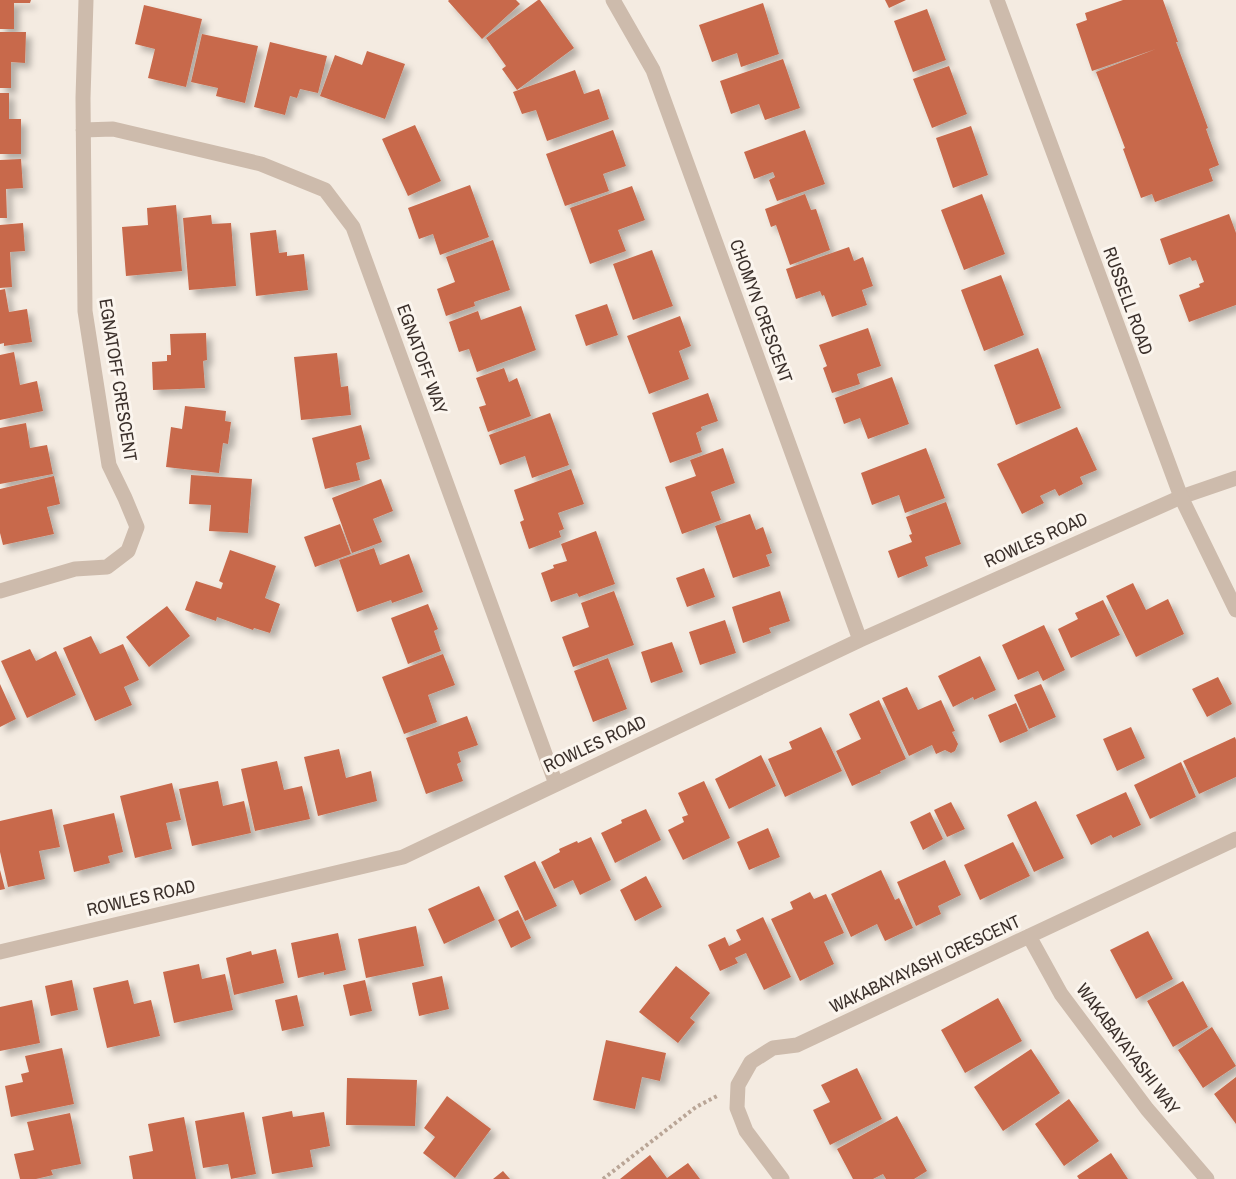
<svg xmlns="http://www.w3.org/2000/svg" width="1236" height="1179" viewBox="0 0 1236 1179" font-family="'Archivo Narrow',sans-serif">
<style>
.building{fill:#c8694b;filter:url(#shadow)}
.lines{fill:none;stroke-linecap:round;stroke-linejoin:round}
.path{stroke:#b9a596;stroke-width:4;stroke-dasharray:3 3;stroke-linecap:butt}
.minor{stroke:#cdbbac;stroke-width:15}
.tertiary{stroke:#cdbbac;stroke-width:15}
.labels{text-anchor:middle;stroke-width:6;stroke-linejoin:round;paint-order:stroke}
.street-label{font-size:18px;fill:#3b302b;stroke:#fbf5ee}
</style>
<defs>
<filter id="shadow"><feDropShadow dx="5.5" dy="5.5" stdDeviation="3" flood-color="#0004"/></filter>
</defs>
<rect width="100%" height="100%" fill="#f4ebe1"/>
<!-- building -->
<path class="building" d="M0,0H31L30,3H14V29H0Z
M449,0H516L520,4L482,39L448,1Z
M538,0H540L574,48L517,90L502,69L506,66L486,38Z
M885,0H906L889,8Z
M1123,0H1163L1178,42H1176L1208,128L1206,129L1219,165L1209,169L1213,181L1155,202L1152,194L1141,198L1123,149L1125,148L1096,72L1156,49L1092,71L1076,24L1087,20L1085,13Z
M763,3L779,54L741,67L737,53L712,62L699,25Z
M144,5L202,19L186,87L148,78L155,49L135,44Z
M927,9L946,60L913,72L894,21Z
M0,32H26L25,63L11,62V88H0Z
M202,34L258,46L245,103L216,96L218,88L191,82Z
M270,42L327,56L318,93L300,89L297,98L290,96L285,115L254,107Z
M367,51L405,64L385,119L320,96L335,55L362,65Z
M783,59L800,108L765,120L759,104L731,114L720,81Z
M949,66L967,114L932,128L913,79Z
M575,70L584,94L599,89L609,119L547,141L536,110L522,114L513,92Z
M0,93H9V119H21V154H0Z
M415,125L441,181L408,196L382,139Z
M971,126L988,175L953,188L936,138Z
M613,130L626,166L603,174L609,191L565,206L546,154Z
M805,130L825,184L777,201L769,180L775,177L773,172L754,179L744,152Z
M21,159L23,188L6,189L7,218H0V160Z
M470,185L489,237L440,255L433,234L419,239L408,208Z
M632,186L645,220L618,230L626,251L590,264L570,208Z
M805,194L811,210L816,209L830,250L790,265L776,225L771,227L765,209Z
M982,194L1005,254L964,270L941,210Z
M176,205L182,271L126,276L122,227L148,225L147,208Z
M1229,214L1236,233V305L1189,322L1179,295L1200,287L1199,284L1204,282L1196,260L1192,261L1190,257L1169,265L1160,239Z
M211,215L212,224L231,223L236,286L189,290L183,218Z
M23,223L25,251L10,252L12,287L0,288V225Z
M276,230L279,253L287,252V256L304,254L308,290L256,296L250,233Z
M493,240L510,290L474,302L475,306L446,316L437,289L455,282L446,257Z
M849,247L854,261L863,257L873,286L862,290L867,305L832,317L824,295L822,296L820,291L796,299L786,269Z
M652,250L673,306L633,320L613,264Z
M1001,275L1024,335L984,351L961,290Z
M5,289L9,312L27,309L32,342L4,346V343L0,344V290Z
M607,304L618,335L586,346L575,315Z
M521,306L536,350L477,372L469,349L459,352L449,322L478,311L481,320Z
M680,316L691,346L679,351L689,379L649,394L627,336Z
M868,328L881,366L857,374L860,384L832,393L823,368L827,366L819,345Z
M206,333L207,360L203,361L205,388L153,390L152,362L167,361V355H171L170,334Z
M1038,348L1061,408L1016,425L994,365Z
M14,352L20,385L37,381L43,411L0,420V355Z
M337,353L341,387L348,386L351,415L301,420L294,357Z
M504,368L509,382L517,378L531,416L488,432L479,407L486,405L476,378Z
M892,377L909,424L868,439L860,418L844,424L835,398Z
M708,393L718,421L701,427L702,430L696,433L702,452L670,463L652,413Z
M185,406L226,411L225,421L231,422L228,444L223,443L219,473L166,467L171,427L182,429Z
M550,413L569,465L532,478L525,456L500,465L489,435Z
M26,423L30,448L47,445L53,474L0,484V428Z
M361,425L370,459L356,463L360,480L325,489L312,438Z
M1077,427L1097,470L1080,477L1083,484L1059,496L1055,489L1040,496L1044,503L1022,514L997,464Z
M723,448L735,483L711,492L721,520L682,534L665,487L696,476L690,460Z
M926,448L945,498L905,513L899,495L872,505L861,473Z
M571,469L584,504L558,513L564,529L559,531L561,537L529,549L520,522L524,520L514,490Z
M191,475L252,479L248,533L209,531L211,505L189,504Z
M54,476L60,504L47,507L54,534L3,545L0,533V489Z
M381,479L393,511L373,519L382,542L352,553L332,498Z
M946,502L961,544L925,557L928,566L898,578L888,551L912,542L909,535L912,534L906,517Z
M750,514L756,530L763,527L772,553L766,555L770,566L733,578L715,526Z
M340,524L351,554L315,567L304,537Z
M596,531L615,584L579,597L577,593L551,602L541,573L554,568L553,565L567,561L561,544Z
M374,548L380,565L409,554L423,592L392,603L391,600L357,612L339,560Z
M230,550L276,566L265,598L280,604L270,633L254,628L253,630L217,617L216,621L185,610L196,581L221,589L223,583L219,581Z
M704,568L715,597L687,607L676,578Z
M1133,583L1146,610L1168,599L1184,634L1136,657L1106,596Z
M614,591L634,645L573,667L562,637L589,627L581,603Z
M780,591L790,621L769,628L771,633L743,643L732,607Z
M1103,600L1120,635L1071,658L1058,629L1078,619L1075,613Z
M428,604L438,629L434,631L441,651L408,664L391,618Z
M167,606L190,636L149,667L126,637Z
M725,620L736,653L700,665L689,632Z
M1044,625L1065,670L1043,681L1038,671L1018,680L1002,645Z
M91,636L100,654L123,644L139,680L124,687L132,705L95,721L63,648Z
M672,642L683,672L651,683L641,652Z
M30,649L36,661L56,651L76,695L27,718L1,661Z
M443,654L455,685L428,695L437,722L404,734L382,677Z
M980,656L996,690L974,700L973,697L953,707L938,676Z
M608,658L627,709L593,722L574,671Z
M1218,677L1232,704L1207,717L1192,689Z
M0,684L16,719L0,727Z
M1041,684L1056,717L1029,729L1014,695Z
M907,687L918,710L941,700L955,731L952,732L958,744L955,751L951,753L945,750L936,754L932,745L909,756L882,698Z
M879,700L906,759L880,771L881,773L852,786L836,751L861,739L849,714Z
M1016,703L1028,731L1000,743L988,715Z
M467,716L478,745L458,752L461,762L457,764L463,781L426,794L406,738Z
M821,727L842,771L785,797L768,759L792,749L789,742Z
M1131,727L1145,758L1117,771L1103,739Z
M1235,737L1236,740V777L1199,794L1183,761Z
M339,749L346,778L371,771L377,801L318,816L304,757Z
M761,755L776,786L729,809L715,779Z
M277,761L284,790L302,786L310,819L255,831L241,769Z
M1181,762L1196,797L1150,819L1134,785Z
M218,781L223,806L244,801L251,833L192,846L179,789Z
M704,781L730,838L683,860L668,830L684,822L682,817L688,815L678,793Z
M172,783L181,820L166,823L172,849L135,858L120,796Z
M1126,792L1141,825L1113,838L1111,835L1091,845L1076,815Z
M1036,801L1064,858L1034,872L1007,815Z
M951,802L965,829L947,837L934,810Z
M52,809L60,847L39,851L45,879L8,887L0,852V821Z
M646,809L661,840L615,863L601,833L622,823L621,820Z
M930,812L943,839L923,850L910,822Z
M114,813L123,852L108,856L110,863L74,872L63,825Z
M768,828L780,857L749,870L737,842Z
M591,837L611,880L580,895L573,880L554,889L541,862L560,852L559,849L577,841L578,843Z
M1013,842L1030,876L980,900L964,865Z
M945,860L961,895L938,906L941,914L916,926L897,882Z
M535,861L557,906L525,921L504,876Z
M0,870L5,889L0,890Z
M881,870L895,900L899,898L913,928L885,941L877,924L851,937L831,894Z
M646,876L662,907L635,921L620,890Z
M479,886L495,920L444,944L428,909Z
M810,892L814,899L826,894L844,933L824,942L834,964L800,981L771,919L793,909L790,902Z
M518,910L531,938L511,948L498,920Z
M763,917L791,977L764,990L746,953L735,958L738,963L720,971L708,945L725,937L729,946L741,940L736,930Z
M416,926L424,966L366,978L358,939Z
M1148,931L1173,979L1136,999L1110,950Z
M338,933L346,970L324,975V972L298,978L291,943Z
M276,949L284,983L234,995L226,958L251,951L252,955Z
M199,964L202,979L225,974L233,1010L174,1023L163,972Z
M676,966L710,993L690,1018L695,1022L678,1043L639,1012Z
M442,976L449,1009L419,1016L412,983Z
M72,980L78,1010L51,1016L45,986Z
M128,980L134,1004L151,1000L160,1036L107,1048L93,988Z
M365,980L372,1011L350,1016L343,985Z
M1183,981L1208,1027L1173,1047L1147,1001Z
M297,995L304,1026L282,1031L275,1000Z
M998,998L1022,1041L965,1073L941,1030Z
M32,1000L40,1043L0,1051V1007Z
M1212,1027L1236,1066L1203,1088L1178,1050Z
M606,1040L666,1053L660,1081L642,1077L635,1109L593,1100Z
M62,1048L74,1104L11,1117L5,1086L23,1082L21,1074L29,1072L25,1056Z
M1031,1049L1060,1093L1003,1131L974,1087Z
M857,1068L882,1119L830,1145L813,1110L830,1102L821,1085Z
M1236,1077V1124L1214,1094Z
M347,1078L417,1080L415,1126L346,1125Z
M447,1096L491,1129L455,1178L423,1153L435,1137L424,1128Z
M1069,1099L1099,1141L1064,1166L1035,1124Z
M292,1111L293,1117L324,1112L330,1146L310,1150L313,1167L272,1174L262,1117Z
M244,1112L256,1174L231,1179L228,1164L203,1168L195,1121Z
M70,1113L81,1164L51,1170L53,1175L36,1179H20L14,1154L34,1150L27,1122Z
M897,1116L927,1171L914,1179H886L883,1174L873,1179H853L837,1149Z
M184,1117L196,1179H133L129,1156L153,1151L148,1124Z
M1111,1153L1128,1179H1079L1077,1176Z
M650,1155L667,1178L688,1163L700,1179H620Z
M503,1171L510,1179H493Z"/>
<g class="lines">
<!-- path -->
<path class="path" d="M603,1179L696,1107L719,1095"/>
<!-- minor -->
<path class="minor" d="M613,0L653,70L860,640
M83,130L113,129L261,164L325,190L353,227L556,784
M0,591L75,569L107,567L128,551L137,527L125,498L109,465L85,311L83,98L86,0
M1029,936L1061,994L1147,1109L1207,1179
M0,952L403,857L860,640L1181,497L1236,478
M782,1179L746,1131L737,1108L738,1085L751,1062L773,1048L797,1045L1236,839"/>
<!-- tertiary -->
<path class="tertiary" d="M997,0L1181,497L1236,610"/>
</g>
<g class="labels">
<!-- street labels -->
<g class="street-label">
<text transform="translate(1128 301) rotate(70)" y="6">RUSSELL ROAD</text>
<text transform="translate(761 311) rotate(70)" y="6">CHOMYN CRESCENT</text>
<text transform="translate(422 359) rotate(70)" y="6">EGNATOFF WAY</text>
<text transform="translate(118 380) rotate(81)" y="6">EGNATOFF CRESCENT</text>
<text transform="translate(1036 540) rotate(-24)" y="6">ROWLES ROAD</text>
<text transform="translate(595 744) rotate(-25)" y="6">ROWLES ROAD</text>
<text transform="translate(141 898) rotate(-13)" y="6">ROWLES ROAD</text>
<text transform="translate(925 964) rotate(-25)" y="6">WAKABAYAYASHI CRESCENT</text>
<text transform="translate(1128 1049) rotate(53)" y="6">WAKABAYAYASHI WAY</text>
</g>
</g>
</svg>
